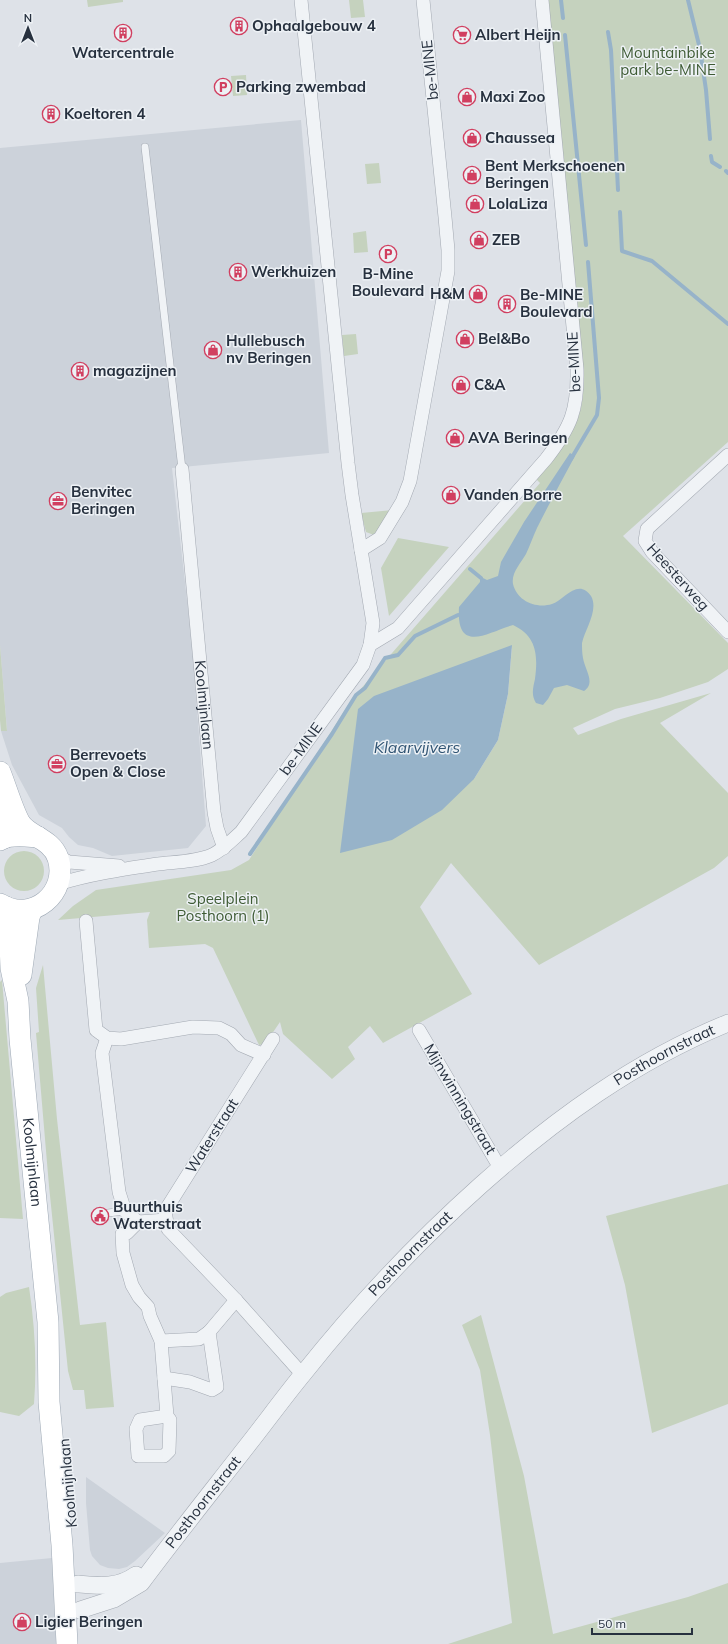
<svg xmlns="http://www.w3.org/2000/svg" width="728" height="1644" viewBox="0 0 728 1644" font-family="Mulish,sans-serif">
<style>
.built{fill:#ccd2da}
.green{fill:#c5d2be;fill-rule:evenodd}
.water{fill:#97b3c9}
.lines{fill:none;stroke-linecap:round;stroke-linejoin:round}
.stream{stroke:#97b3c9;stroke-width:4}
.service-casing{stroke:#a3a9b2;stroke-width:8}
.minor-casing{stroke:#a3a9b2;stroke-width:14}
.tertiary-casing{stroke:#a3a9b2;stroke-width:18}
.primary-casing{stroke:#9da8b4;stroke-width:22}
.service{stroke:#f0f3f6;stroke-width:7}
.minor{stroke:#f0f3f6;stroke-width:13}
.tertiary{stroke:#f0f3f6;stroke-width:17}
.primary{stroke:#fff;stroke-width:21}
.labels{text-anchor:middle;stroke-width:3;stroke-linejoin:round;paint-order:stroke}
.poi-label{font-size:15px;font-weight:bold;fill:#27313f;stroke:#edf1f5;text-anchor:start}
.park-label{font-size:15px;fill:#3e5b34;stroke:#edf1f5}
.street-label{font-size:15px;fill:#27313f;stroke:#edf1f5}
.water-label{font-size:16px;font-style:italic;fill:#305473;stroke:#edf1f5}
</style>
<rect width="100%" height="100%" fill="#dee2e8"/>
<!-- built -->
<path class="built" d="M301,120L329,453L172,468L192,644L206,826L188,848L112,856L93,848L78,845L69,837L62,828L39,815L12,765L1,731L7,730L0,645V148Z
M86,1477L165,1533L135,1561L127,1567L119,1569L108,1568L100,1565L92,1556L90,1550L86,1503Z
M52,1558L56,1644H0V1563Z"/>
<!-- green -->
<path class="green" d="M87,0H123V2L88,7Z
M349,0H363L365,17L351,18Z
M547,0H728V442L623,536L728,643V669L708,682L660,698L615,709L573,728L578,735L621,719L711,693L660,723L728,793V856L714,868L539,965L451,863L420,907L472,994L383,1043L370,1026L348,1047L355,1059L332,1079L283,1034L280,1022L265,1044L259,1045L213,948L205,944L149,948L147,920L150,912L58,920L73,906L96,890L231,870L249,860L352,699L540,483L536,479C556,456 577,434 582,402C584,392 583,381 583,371ZM512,646L508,694L498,740L474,779Z
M246,75L247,95L233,96L231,76Z
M379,163L381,183L367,184L365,164Z
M366,231L368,252L354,253L353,233Z
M356,334L358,354L344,356L342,335Z
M393,510L385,523L374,535L366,532L361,513Z
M398,538L449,547L389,616L381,568Z
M0,645L7,731H1L0,720Z
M4 871a20 20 0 1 1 40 0a20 20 0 1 1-40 0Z
M43,965L57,1119L80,1325L106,1322L114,1407L86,1409L84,1390H73L68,1371L49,1186L36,1033L39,1032L36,988Z
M2,980L23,1219L0,1218V982Z
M728,1184V1404L652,1433L625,1285L606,1216Z
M29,1287C35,1326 37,1365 34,1404L19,1416L0,1412V1297L6,1293Z
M481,1315L524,1476L553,1634L688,1597L728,1583V1644H448L512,1623L490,1435L480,1370L462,1325Z"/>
<!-- water -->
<path class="water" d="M570,453L575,456C562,480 549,504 537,528C533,537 530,545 526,554C521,563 511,573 513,584C517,601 536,609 552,604C563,601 578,577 591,596C599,610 585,629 582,643C582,648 582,653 583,658C585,670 596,683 584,691L567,685L554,688L548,699L543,705L536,703C531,695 533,688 535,679C538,656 537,636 513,625C488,632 456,655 459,607L480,582V579L483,578L487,580L498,576L501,562L524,522Z
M512,645L508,694L498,740L474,779L442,810L392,840L340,853L358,709L374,696Z"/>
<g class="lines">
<!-- stream -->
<path class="stream" d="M561,0L563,18
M688,0L700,49L706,90L710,139
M608,32L611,50L618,190
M565,35L586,245
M711,156L712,162L720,167
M726,171L728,173
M620,212L622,251L652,261L728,324
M571,459L597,415L599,398L588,262
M470,569L481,578
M250,854L332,734L356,695L365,688L385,658L398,655L415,636L458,615"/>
<defs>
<path id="service" d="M145,147L182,469
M108,1213L125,1211"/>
<g id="minor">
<path d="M728,455L647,529L645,541L652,552L728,632"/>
<path id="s1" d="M182,469L214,812L217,828L224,848"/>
<path d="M361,550L380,538L402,502L410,481L448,271V250L445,217L423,0"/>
<path d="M370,645L398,628L546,459C571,427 578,410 577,369L542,0"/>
<path d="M57,856L69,862L119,866"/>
<path d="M58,884C90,874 125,869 158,864C175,862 196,862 212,855C224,849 232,840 241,832L363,665L370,645L373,623L352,495L348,463L301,0"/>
<path d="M86,921L96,1030L107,1038L121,1039L193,1027L219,1028L231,1034L241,1045L264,1055"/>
<path d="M419,1030L500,1168"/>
<path d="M107,1038L102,1053L119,1192L125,1211L138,1222L166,1220"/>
<path d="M273,1039L165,1211L168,1229L236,1300L302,1374"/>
<path d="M138,1222L127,1233L122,1234L123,1253L132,1285L139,1297L148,1307L150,1316L161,1341L167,1416L170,1420L169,1451L164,1456H138L136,1429L140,1420L167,1416"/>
<path d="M161,1341L199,1339L209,1332"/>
<path d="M164,1378L190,1382L212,1390L217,1387L209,1332L236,1300"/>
</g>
<g id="tertiary">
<path d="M78,1584C100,1586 118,1588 136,1575"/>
<path id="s2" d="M80,1610L114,1599L141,1583C176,1536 212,1491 247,1446C266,1422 284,1397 303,1374C357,1306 416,1243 481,1185C555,1119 635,1061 728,1023"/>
</g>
<g id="primary">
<path d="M0,772C6,787 13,811 20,823C29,837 51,838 58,858C69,893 32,924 0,904"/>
<path d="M0,810L4,838"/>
<path d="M0,840C10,833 26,836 38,837"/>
<path id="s3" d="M6,907L9,920L11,968L18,1001L20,1039L48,1322L49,1402L62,1545L67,1644"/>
<path d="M21,975L29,917L32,909"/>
</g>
</defs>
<!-- service casing -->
<use href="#service" class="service-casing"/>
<!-- minor casing -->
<use href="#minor" class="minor-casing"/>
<!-- tertiary casing -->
<use href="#tertiary" class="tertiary-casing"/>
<!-- primary casing -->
<use href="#primary" class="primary-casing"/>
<!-- service -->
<use href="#service" class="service"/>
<!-- minor -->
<use href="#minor" class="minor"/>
<!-- tertiary -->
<use href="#tertiary" class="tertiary"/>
<!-- primary -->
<use href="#primary" class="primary"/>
</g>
<!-- icons -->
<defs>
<symbol id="building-ring" viewBox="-11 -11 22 22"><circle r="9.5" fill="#edf1f5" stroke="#d13f60" stroke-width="1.5"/><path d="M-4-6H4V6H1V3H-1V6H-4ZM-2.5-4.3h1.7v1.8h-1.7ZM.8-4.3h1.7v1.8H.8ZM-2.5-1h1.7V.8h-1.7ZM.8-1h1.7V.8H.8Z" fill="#d13f60"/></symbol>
<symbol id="supermarket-ring" viewBox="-11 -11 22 22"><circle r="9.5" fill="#edf1f5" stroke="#d13f60" stroke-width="1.5"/><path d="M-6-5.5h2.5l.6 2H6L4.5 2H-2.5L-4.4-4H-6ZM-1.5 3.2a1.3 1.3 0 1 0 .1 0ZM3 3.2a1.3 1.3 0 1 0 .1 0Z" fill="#d13f60"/></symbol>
<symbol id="parking-ring" viewBox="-11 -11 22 22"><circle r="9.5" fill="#edf1f5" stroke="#d13f60" stroke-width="1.5"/><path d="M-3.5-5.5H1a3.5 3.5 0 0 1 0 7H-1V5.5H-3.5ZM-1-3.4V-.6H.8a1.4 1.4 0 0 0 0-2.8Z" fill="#d13f60"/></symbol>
<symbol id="shop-ring" viewBox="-11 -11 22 22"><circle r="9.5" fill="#edf1f5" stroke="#d13f60" stroke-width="1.5"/><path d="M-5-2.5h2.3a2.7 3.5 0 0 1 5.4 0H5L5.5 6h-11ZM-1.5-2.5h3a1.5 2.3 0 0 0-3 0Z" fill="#d13f60"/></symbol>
<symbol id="office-ring" viewBox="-11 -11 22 22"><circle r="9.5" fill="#edf1f5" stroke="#d13f60" stroke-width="1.5"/><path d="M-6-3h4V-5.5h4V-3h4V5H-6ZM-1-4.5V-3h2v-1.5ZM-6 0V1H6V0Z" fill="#d13f60"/></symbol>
<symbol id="civic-ring" viewBox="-11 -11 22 22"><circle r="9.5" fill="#edf1f5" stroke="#d13f60" stroke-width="1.5"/><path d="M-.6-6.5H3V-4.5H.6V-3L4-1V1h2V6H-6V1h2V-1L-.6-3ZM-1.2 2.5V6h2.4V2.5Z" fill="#d13f60"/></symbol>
</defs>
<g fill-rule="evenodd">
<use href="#building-ring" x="229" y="16" width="20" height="20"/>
<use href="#building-ring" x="113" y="23" width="20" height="20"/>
<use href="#supermarket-ring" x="452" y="25" width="20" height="20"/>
<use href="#parking-ring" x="213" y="77" width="20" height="20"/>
<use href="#shop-ring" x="457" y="87" width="20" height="20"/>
<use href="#building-ring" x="41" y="104" width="20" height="20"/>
<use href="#shop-ring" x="462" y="128" width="20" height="20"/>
<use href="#shop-ring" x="462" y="165" width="20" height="20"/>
<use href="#shop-ring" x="465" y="194" width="20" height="20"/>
<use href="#shop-ring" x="469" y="230" width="20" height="20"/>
<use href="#parking-ring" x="378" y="244" width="20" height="20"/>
<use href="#building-ring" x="228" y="262" width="20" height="20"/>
<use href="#shop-ring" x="468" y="284" width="20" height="20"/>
<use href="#building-ring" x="497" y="294" width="20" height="20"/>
<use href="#shop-ring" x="455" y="329" width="20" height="20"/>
<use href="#shop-ring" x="203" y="340" width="20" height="20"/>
<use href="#building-ring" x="70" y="361" width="20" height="20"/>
<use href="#shop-ring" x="451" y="375" width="20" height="20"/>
<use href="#shop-ring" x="445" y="428" width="20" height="20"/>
<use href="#shop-ring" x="441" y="485" width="20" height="20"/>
<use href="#office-ring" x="48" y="491" width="20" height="20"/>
<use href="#office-ring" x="47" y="754" width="20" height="20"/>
<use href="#civic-ring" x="90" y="1206" width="20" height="20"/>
<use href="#shop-ring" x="12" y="1612" width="20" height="20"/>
</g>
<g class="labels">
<!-- poi labels -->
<g class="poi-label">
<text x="252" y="31">Ophaalgebouw 4</text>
<text x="475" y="40">Albert Heijn</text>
<text x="123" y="58" text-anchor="middle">Watercentrale</text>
<text x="236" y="92">Parking zwembad</text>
<text x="480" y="102">Maxi Zoo</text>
<text x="64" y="119">Koeltoren 4</text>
<text x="485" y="143">Chaussea</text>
<text x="485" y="171">Bent Merkschoenen<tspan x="485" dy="17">Beringen</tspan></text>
<text x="488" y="209">LolaLiza</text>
<text x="492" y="245">ZEB</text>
<text x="251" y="277">Werkhuizen</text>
<text x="388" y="279" text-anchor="middle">B-Mine<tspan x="388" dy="17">Boulevard</tspan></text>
<text x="465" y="299" text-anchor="end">H&amp;M</text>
<text x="520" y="300">Be-MINE<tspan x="520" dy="17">Boulevard</tspan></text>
<text x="478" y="344">Bel&amp;Bo</text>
<text x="226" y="346">Hullebusch<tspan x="226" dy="17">nv Beringen</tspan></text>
<text x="93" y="376">magazijnen</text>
<text x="474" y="390">C&amp;A</text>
<text x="468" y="443">AVA Beringen</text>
<text x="71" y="497">Benvitec<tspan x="71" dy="17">Beringen</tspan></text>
<text x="464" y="500">Vanden Borre</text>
<text x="70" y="760">Berrevoets<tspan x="70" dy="17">Open &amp; Close</tspan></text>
<text x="113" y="1212">Buurthuis<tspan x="113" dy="17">Waterstraat</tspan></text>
<text x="35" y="1627">Ligier Beringen</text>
</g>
<!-- park labels -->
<g class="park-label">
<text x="668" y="58">Mountainbike<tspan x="668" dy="17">park be-MINE</tspan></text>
<text x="223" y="904">Speelplein<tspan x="223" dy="17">Posthoorn (1)</tspan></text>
</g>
<!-- street labels -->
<g class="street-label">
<text transform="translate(430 70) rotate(-96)" y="5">be-MINE</text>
<text transform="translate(574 362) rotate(-93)" y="5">be-MINE</text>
<text transform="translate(678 577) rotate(48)" y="5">Heesterweg</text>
<text dy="5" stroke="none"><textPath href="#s1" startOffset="237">Koolmijnlaan</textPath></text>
<text transform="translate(301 749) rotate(-54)" y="5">be-MINE</text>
<text dy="5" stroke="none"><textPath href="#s2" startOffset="817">Posthoornstraat</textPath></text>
<text transform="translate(460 1099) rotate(59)" y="5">Mijnwinningstraat</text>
<text transform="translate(212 1136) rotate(-58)" y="5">Waterstraat</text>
<text dy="5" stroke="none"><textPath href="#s3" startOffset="257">Koolmijnlaan</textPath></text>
<text dy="5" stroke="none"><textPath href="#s2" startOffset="493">Posthoornstraat</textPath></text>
<text transform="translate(68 1483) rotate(-95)" y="5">Koolmijnlaan</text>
<text dy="5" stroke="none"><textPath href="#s2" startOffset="169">Posthoornstraat</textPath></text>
</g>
<!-- water labels -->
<g class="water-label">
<text x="417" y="753">Klaarvijvers</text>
</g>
</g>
<!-- north arrow -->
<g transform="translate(28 28)" stroke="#edf1f5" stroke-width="3" paint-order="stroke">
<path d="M0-3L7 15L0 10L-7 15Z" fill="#27313f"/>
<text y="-6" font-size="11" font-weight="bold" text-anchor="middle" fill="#27313f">N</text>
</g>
<!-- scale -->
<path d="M592 1628v6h100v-6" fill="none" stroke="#27313f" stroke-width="2"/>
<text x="598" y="1628" font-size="12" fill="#27313f" stroke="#edf1f5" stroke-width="3" paint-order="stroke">50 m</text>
</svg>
